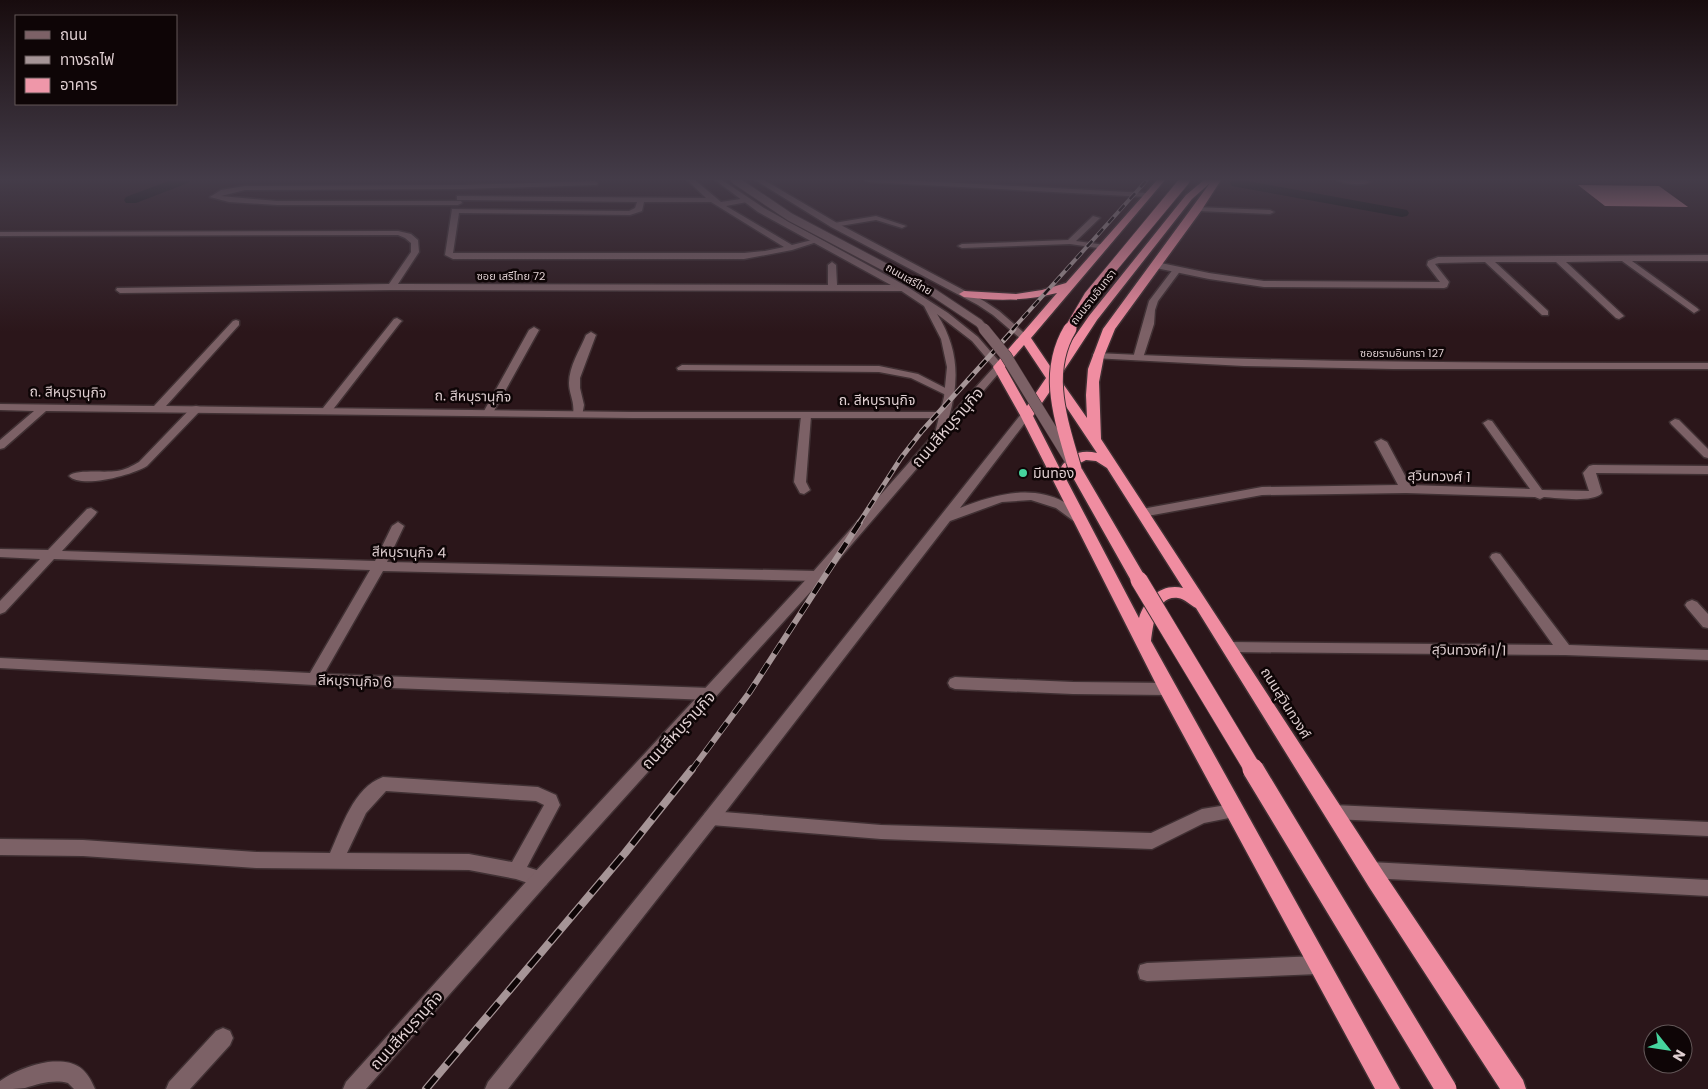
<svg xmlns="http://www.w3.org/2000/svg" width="1708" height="1089" viewBox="0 0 1708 1089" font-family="Poppins,'Noto Sans Thai',sans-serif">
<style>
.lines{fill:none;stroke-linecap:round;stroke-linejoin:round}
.canal{fill:#010905;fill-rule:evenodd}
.building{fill:#ef97a9}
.lane-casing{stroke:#403033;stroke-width:3}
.street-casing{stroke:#403033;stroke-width:3}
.secondary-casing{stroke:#403033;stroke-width:3}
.highway-casing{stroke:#403033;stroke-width:3}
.lane{fill:#7c6166;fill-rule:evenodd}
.street{fill:#7c6166;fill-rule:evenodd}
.secondary{fill:#7c6166;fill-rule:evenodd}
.highway{fill:#f08da1;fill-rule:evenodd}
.rail-far3-casing{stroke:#a69597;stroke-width:4}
.rail-far2-casing{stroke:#a69597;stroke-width:5}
.rail-far1-casing{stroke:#a69597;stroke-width:6}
.rail-casing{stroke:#a69597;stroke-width:8}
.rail-far3{stroke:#0e0506;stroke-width:2.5;stroke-dasharray:8;stroke-linecap:butt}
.rail-far2{stroke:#0e0506;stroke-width:3;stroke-dasharray:9;stroke-linecap:butt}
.rail-far1{stroke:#0e0506;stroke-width:4.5;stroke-dasharray:12;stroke-linecap:butt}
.rail{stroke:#0e0506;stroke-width:5.5;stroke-dasharray:16;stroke-linecap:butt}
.secondary-bridge-far1-casing{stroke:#403033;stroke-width:10;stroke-linecap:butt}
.secondary-bridge-casing{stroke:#403033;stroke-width:12;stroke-linecap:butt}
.highway-bridge-far3-casing{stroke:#403033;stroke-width:12;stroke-linecap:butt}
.highway-bridge-far2-casing{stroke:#403033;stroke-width:15;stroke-linecap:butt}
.highway-bridge-far1-casing{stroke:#403033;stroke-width:19;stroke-linecap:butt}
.highway-bridge-casing{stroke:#403033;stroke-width:24;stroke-linecap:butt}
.secondary-bridge-far1{stroke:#7c6166;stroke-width:8}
.secondary-bridge{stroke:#7c6166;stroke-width:11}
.highway-bridge-far3{stroke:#f08da1;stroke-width:10}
.highway-bridge-far2{stroke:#f08da1;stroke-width:13}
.highway-bridge-far1{stroke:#f08da1;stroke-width:17}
.highway-bridge{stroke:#f08da1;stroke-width:21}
.poi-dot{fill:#46d49e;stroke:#0e0506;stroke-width:2}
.labels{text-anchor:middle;stroke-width:5;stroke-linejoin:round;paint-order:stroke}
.far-street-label{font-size:11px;fill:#dfcfd1;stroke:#0e0506}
.street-label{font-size:14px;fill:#dfcfd1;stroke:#0e0506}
.poi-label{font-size:14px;fill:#dfcfd1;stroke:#0e0506;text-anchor:start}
.near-street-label{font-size:16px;fill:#dfcfd1;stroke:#0e0506}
</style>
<rect width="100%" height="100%" fill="#2b161a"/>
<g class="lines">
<!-- canal -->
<path class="canal" d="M171,180H190L188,183L136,203H126L124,200L126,197Z
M1232,180H1242L1402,209L1407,210L1409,213L1407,216L1402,217L1237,187L1232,186L1230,183Z"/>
</g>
<!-- building -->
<path class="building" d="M1578,185L1659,186L1688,207L1605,206Z"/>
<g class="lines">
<defs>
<path id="lane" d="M687,180H695L721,202L747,198V202L726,206L792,245L816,239L820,241L792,250L744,259H453L445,255L452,209L629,211L635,208L637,202L460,200H457V196L706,198ZM644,202H711L784,247L765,251L744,253H453L459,213L630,215L642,211Z
M1337,180H1365L1370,182C1363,186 1344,184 1337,180Z
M594,181L598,183L597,185L463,189L245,190L221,196L277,201H461L462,203L458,205H277L229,202L210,197L221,190L245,186L463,185Z
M876,216L906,226L902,228L876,220L834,227L830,225L834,223Z
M1093,216L1100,218L1076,241L1105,245V249L1070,244L962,248L958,246L962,244L1068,240Z
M1177,267L1181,270L1158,301L1155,310L1154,324L1143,358L1141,360H1135L1133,358L1149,301L1174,268Z
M397,318L402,321L400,323L331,412H323L322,410L323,408L394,319Z
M534,327L539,330L494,411L493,413H485L484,411L529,330Z
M591,332L596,335L580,378V388L584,405L582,416L578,417L573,414C575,402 569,394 569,383C569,366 580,350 586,335Z
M682,365L879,366L918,374L955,393L954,395H946L911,378L879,372L678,370L677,368Z
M196,406L200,407L201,409L200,411L147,466C133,475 81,489 69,476C76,469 105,473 117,471C125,470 132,466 139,462L192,407Z
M806,413L811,416L806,482L810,490L804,494L800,493L794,482L801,416Z
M1692,600L1697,602L1708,614V628L1703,627L1687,608L1685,605L1687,602Z
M955,677L1073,682L1167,683L1172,685L1174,689L1172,693L1167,695L1073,694L955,689L950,687L948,683L950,679Z
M383,777L538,787L556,795L560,805L527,867L546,873L549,879L546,885L540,887L516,879L469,870L256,868L83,856L0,855V839L83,840L256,852L330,853C342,827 353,788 383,777ZM386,791L536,801L544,805L512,862L469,854L347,853L366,813Z
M1233,804L1239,806L1241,811L1239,816L1204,823L1152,849L881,839L711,825L705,823L703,818L705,813L711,811L881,825L1151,833L1202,809Z
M1370,862L1708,880V896L1370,878L1364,876L1361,870L1364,864Z
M1318,956L1325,958L1327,965L1325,972L1318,974L1147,981L1140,979L1138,972L1140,965L1147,963Z
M223,1028L230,1031L233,1038L230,1045L190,1089H166L169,1082L216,1031Z
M48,1062C73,1060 85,1065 95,1089H74L68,1083C53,1079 39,1084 25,1088C18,1089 7,1089 0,1089V1081C14,1071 31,1065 48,1062Z"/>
<path id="street" d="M864,180H903L1147,193L1151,195L1147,197L868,182Z
M1195,207L1270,210L1274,212L1270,214L1198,211L1194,209Z
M398,231L411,234L418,240L419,252L398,284L828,285V265L832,262L836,265L837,285H903L907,288L903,291L392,290L120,293L116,290L117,288L389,284L411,252V243L405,238L398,235L0,236V232Z
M1708,255V261H1632L1697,308L1699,310L1694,313L1622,261L1566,262L1622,314L1624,316L1619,319L1616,318L1556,262H1495L1548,311V315H1542L1485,262L1439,263L1435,264L1449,282L1447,287L1444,288L1264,287L1209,279L1156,268L1152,265L1156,262L1209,273L1264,281L1440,282L1427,265L1428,261L1438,257Z
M236,320L239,321V325L166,406L632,412H945L950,415L945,418H632L46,411L4,448L0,449V440L34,411L0,410V404L154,406L233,321Z
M1096,353C1300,363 1504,363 1708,363V369H1393L1244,366L1093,358V354Z
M1675,419L1679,420L1708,449V458L1704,457L1671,424L1670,422Z
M1488,420L1492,421L1542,490L1589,491L1583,473L1589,466L1593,465L1708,466V474L1596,473L1602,493C1593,503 1558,498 1544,497L1540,499L1535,497L1406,493L1262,495L1142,517L1136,513L1142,509L1262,487L1398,485L1375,442L1381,439L1387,442L1410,485L1530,489L1483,423Z
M91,508L97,512L95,515L62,551L375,561L392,526L398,522L404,526L387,562L817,571L822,573L823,576L822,579L817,581L383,571L324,674L710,688L715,690L717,694L715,698L710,700L314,685L0,668V658L310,673L370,570L54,559L5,612L0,614V601L40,559L0,557V549L48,550L87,509Z
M1496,553L1500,554L1569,645L1708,650V660L1565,655L1229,652L1224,651L1222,647L1224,643L1229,642L1553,645L1492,560L1490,557L1492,554Z
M1333,805L1708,822V836L1333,819L1327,817L1325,812L1327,807Z"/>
<path id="secondary" d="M715,180H722L764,208L906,286L948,313L978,337L1004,367L822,579L546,885L366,1089H343L346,1082L534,873L812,573L935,433L944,397L947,367L941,339L924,306L900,290L758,212ZM937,314L972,341L994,367L949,417C960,379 958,347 937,314Z
M755,180H764L837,223L984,301L999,311L1030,338L1025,341L1022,340L993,315L978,305L831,227Z
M1026,412L1031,415L960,508C993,495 1031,484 1064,502C1071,506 1077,512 1083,516L1085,519L1083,522H1075L1056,508L1031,500L1002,502L950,521L717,823L508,1089H485L488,1082L705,813L1022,413Z"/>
<path id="highway" d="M1157,180H1165L1031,338L1052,369L1089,316L1186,195L1204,180H1221L1201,211L1115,329L1104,356L1099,382L1101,439L1384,873L1523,1080L1526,1089H1500L1369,887L1196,608C1190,605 1185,599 1178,598C1156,595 1153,626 1151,641L1400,1089H1375L1161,694L1020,415L993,367L1057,293C1026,301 996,301 964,297L959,294L964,291L1016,294L1042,290L1066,283ZM1210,183L1103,329L1088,369L1086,395L1087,418L1059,378L1097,320L1192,199ZM1024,345L1046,378L1027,406L1005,367ZM1053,387L1097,453C1081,449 1068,454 1060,469L1033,416ZM1086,460L1096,461L1107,468L1183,588C1162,583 1145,598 1139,618L1064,475L1071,474L1133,584L1139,586L1145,584L1147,580L1082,469L1076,465Z"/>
</defs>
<!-- lane casing -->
<use href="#lane" class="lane-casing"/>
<!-- street casing -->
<use href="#street" class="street-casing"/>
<!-- secondary casing -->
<use href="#secondary" class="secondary-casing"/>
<!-- highway casing -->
<use href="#highway" class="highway-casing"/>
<!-- lane -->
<use href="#lane" class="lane"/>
<!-- street -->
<use href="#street" class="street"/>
<!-- secondary -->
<use href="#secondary" class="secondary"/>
<!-- highway -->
<use href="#highway" class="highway"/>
<defs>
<path id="rail-far3" d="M1012,330L1147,180"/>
<path id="rail-far2" d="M859,523L901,458L922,431L1014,329"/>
<path id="rail-far1" d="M691,771L749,693L860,522"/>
<path id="rail" d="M426,1089L625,853L692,769"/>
</defs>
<!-- rail-far3 casing -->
<use href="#rail-far3" class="rail-far3-casing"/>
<!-- rail-far2 casing -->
<use href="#rail-far2" class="rail-far2-casing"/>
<!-- rail-far1 casing -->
<use href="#rail-far1" class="rail-far1-casing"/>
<!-- rail casing -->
<use href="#rail" class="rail-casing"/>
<!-- rail-far3 -->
<use href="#rail-far3" class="rail-far3"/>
<!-- rail-far2 -->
<use href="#rail-far2" class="rail-far2"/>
<!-- rail-far1 -->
<use href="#rail-far1" class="rail-far1"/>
<!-- rail -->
<use href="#rail" class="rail"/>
<defs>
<path id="secondary-bridge-far1" d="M735,180L790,217L934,293L979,323L985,330"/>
<path id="secondary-bridge" d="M984,329L1006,356L1070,460"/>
<path id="highway-bridge-far3" d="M1069,330L1089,296L1185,180"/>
<path id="highway-bridge-far2" d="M1070,329C1043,374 1062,422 1075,469"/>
<path id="highway-bridge-far1" d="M1139,580L1254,771"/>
<path id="highway-bridge" d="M1253,769L1446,1089"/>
</defs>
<!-- secondary-bridge-far1 casing -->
<use href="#secondary-bridge-far1" class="secondary-bridge-far1-casing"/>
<!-- secondary-bridge casing -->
<use href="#secondary-bridge" class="secondary-bridge-casing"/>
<!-- highway-bridge-far3 casing -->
<use href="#highway-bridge-far3" class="highway-bridge-far3-casing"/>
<!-- highway-bridge-far2 casing -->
<use href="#highway-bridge-far2" class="highway-bridge-far2-casing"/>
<!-- highway-bridge-far1 casing -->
<use href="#highway-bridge-far1" class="highway-bridge-far1-casing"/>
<!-- highway-bridge casing -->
<use href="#highway-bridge" class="highway-bridge-casing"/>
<!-- secondary-bridge-far1 -->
<use href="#secondary-bridge-far1" class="secondary-bridge-far1"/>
<!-- secondary-bridge -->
<use href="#secondary-bridge" class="secondary-bridge"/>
<!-- highway-bridge-far3 -->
<use href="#highway-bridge-far3" class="highway-bridge-far3"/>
<!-- highway-bridge-far2 -->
<use href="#highway-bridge-far2" class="highway-bridge-far2"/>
<!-- highway-bridge-far1 -->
<use href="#highway-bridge-far1" class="highway-bridge-far1"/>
<!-- highway-bridge -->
<use href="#highway-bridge" class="highway-bridge"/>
</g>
<!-- sky -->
<linearGradient id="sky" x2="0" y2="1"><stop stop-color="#180c0e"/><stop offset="0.54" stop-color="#443c49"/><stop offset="1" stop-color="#443c49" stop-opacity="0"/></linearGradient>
<rect width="1708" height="332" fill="url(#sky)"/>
<!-- markers -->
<circle class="poi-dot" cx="1023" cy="473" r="5"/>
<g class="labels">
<!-- far-street labels -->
<g class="far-street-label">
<text x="511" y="280">ซอย เสรีไทย 72</text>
<text transform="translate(909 279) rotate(30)" y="4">ถนนเสรีไทย</text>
<text transform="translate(1093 297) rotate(-52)" y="4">ถนนรามอินทรา</text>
<text x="1402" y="357">ซอยรามอินทรา 127</text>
</g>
<!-- street labels -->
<g class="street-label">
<text transform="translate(68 392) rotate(1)" y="5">ถ. สีหบุรานุกิจ</text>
<text transform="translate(473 396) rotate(1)" y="5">ถ. สีหบุรานุกิจ</text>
<text x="877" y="405">ถ. สีหบุรานุกิจ</text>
<text transform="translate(1439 476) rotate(2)" y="5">สุวินทวงศ์ 1</text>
<text transform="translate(409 552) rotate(1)" y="5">สีหบุรานุกิจ 4</text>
<text transform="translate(1469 650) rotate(1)" y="5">สุวินทวงศ์ 1/1</text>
<text transform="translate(355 681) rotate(2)" y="5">สีหบุรานุกิจ 6</text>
<text transform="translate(1286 703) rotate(58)" y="5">ถนนสุวินทวงศ์</text>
</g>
<!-- poi labels -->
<g class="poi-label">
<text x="1033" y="478">มีนทอง</text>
</g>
<!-- near-street labels -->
<g class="near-street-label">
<text transform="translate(947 427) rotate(-49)" y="6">ถนนสีหบุรานุกิจ</text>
<text transform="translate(678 730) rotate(-47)" y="6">ถนนสีหบุรานุกิจ</text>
<text transform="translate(406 1030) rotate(-48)" y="6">ถนนสีหบุรานุกิจ</text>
</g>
</g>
<!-- legend -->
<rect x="15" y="15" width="162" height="90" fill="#0e0506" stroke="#625657"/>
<rect x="25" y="31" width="25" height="8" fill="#7c6166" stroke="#625657"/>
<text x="60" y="40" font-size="15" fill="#dfcfd1">ถนน</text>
<rect x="25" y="56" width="25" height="8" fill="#a69597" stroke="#625657"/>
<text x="60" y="65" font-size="15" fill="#dfcfd1">ทางรถไฟ</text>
<rect x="25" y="78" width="25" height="15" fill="#ef97a9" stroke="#625657"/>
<text x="60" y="90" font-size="15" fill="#dfcfd1">อาคาร</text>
<!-- north arrow -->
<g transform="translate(1668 1049) rotate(120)"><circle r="24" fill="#0e0506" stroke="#625657"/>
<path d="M0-4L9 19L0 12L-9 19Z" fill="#46d49e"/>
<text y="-8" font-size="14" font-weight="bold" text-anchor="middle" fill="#dfcfd1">N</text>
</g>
</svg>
